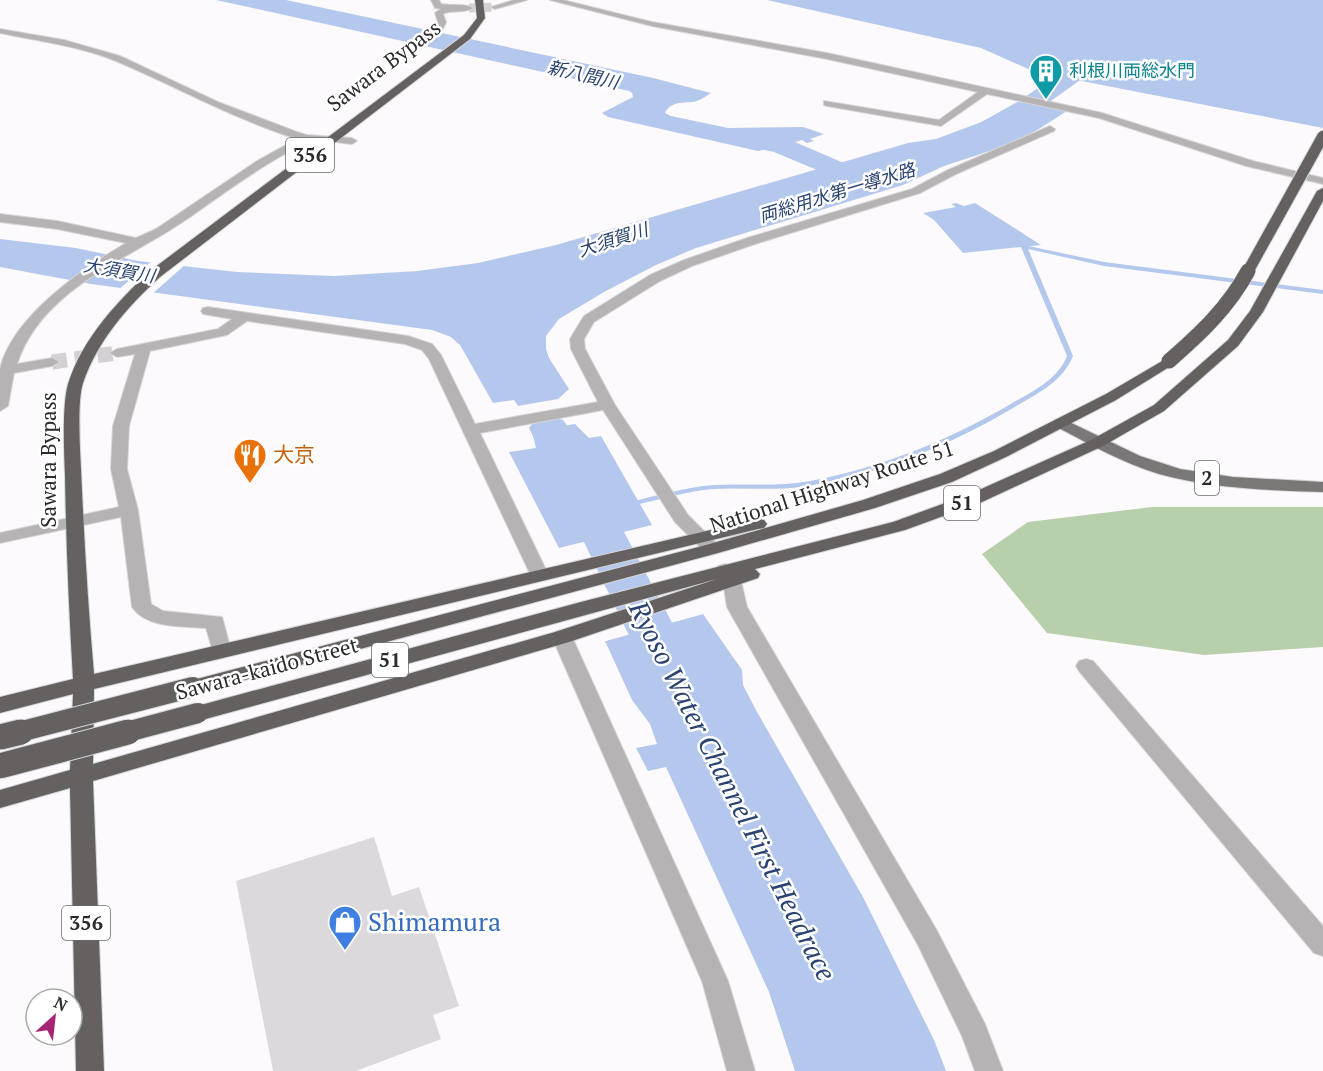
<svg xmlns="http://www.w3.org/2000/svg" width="1323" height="1071" viewBox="0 0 1323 1071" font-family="'PT Serif','Noto Sans JP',serif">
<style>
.forest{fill:#b7cfaa}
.water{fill:#b4c8ee}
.pier{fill:#fdfafd}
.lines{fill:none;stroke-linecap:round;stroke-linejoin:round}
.stream{fill:#b4c8ee;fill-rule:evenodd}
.river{fill:#b4c8ee;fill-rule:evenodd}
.building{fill:#dbd9dc}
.minor-tunnel-far1{stroke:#d3d1d3;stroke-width:9;stroke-dasharray:9 4.5;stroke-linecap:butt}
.minor-tunnel{stroke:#d3d1d3;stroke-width:15;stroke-dasharray:15 8;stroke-linecap:butt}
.minor-casing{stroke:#d7d5d7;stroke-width:2}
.major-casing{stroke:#d7d5d7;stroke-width:2}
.highway-casing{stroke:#d7d5d7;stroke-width:2}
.minor{fill:#b5b3b3;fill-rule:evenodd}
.major{fill:#7a7777;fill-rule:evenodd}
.highway{fill:#656161;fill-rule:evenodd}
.highway-bridge-far3-casing{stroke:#d7d5d7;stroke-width:13;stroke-linecap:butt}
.highway-bridge-far2-casing{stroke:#d7d5d7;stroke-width:16;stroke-linecap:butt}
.highway-bridge-far1-casing{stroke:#d7d5d7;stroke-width:22;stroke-linecap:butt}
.highway-bridge-casing{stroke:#d7d5d7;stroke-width:27;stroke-linecap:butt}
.highway-bridge-far3{stroke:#656161;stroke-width:11}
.highway-bridge-far2{stroke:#656161;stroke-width:15}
.highway-bridge-far1{stroke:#656161;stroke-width:20}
.highway-bridge{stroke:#656161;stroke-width:25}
.labels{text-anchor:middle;stroke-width:5;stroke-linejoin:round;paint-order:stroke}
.far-culture-label{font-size:18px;fill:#0d838f;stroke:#fff;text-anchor:start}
.far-water-label{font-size:18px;font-style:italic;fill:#294272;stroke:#fff}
.shield{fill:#fff;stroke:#6b6b6b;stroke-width:1.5}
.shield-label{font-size:20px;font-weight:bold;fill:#2c2b2c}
.street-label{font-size:21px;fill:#2c2b2c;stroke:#fff}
.food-label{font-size:21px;fill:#c56008;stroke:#fff;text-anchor:start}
.near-shop-label{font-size:26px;fill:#366cbe;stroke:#fff;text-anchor:start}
.near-water-label{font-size:27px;font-style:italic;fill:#294272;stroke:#fff}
</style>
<rect width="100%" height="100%" fill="#fdfafd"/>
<!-- forest -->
<path class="forest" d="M1152,507H1323V647L1204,655L1047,633L982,554L1028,522Z"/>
<!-- water -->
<path class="water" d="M216,0H286L653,78L711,93C706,96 698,102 692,102C681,103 670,102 665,113L671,116L728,128L803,127L824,134L810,139L814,141L807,143L802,140L785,145L807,154L798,157L776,147L758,151L608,117L602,113L633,97L632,93L629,91Z
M767,0H1323V128L1035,72L981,48Z
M1021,101L1067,111L1034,132L996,149L944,166L903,185L696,248L656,265L604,292L559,319L546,336V349L549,358L569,389L558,399L518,406L514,400L493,403L460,345L451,337L432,330L91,284L0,267V239L76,248L138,261L237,272L334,276L417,271L478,263L556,245L821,168L818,166L828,163L833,165L908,143L936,139L987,120Z
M956,203L964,206L975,203L1041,245L963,253L934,220L923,213L956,207L951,204Z
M575,424L589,438L601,436L652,525L559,548L509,452L536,448L532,431Z
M703,614L742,670L743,685L757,712L863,897L934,1040L946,1071H795L769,992L666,767L648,771L636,748L657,744L650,724L632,700L605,641Z"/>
<!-- pier -->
<path class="pier" d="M153,260L186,264L151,295L117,291Z
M703,611L706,613L602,642L604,638Z"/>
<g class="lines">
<!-- stream -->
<path class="stream" d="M1024,245L1104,262L1323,290V294L1104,266L1028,249L1073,356C1062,383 1036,394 1013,408C949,446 873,477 800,487C772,491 743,487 714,489C685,491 657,501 629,506L625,504L629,502C657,496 685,487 714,485C746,483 778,487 810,481C880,468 947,441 1009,405C1031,392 1057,381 1067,356L1021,247Z"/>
<!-- river -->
<path class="river" d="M1167,0H1192L1037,111L994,135L985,138L976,135L972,130L976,125L1019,101Z
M745,131L790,140L851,166L855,172L851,178L841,180L774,152L736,144L732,139L736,134Z
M549,416L563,420L569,428L704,683L696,696L678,701L660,696L652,683L529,428L535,420Z"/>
</g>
<!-- building -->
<path class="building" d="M374,837L392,896L419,887L459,1006L433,1015L441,1039L356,1071H273L236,881Z"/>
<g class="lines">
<!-- minor-tunnel-far1 -->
<path class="minor-tunnel-far1" d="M469,8L495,7"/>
<!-- minor-tunnel -->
<path class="minor-tunnel" d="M52,362L117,353"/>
<defs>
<path id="minor" d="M431,0H439L441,4C451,6 465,3 473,8C464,14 452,9 443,14L446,22L442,31H439L435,29L438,22L435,13L441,9L435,8Z
M514,0H527L495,9L491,7Z
M550,0H563L652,22L827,53L1102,113L1253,161L1323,178V184L1246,166L1099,118L987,94L941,126L827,106L824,105V101L939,120L978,92L827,59L652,26Z
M0,29L64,40L120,56L218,102L297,132L307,135L352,138L357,141L352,144C339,143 318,138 307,142C298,145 290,151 283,155C249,174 219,197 187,219C128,260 42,288 17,364L52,358L59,362L52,366L14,373L8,406L0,411C0,398 0,381 0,369C12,317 82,269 126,243L57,229L0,222V214L57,221L136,238L156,229L257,161L297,139C234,119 177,87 116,61C80,46 38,41 0,33Z
M1050,126L1055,129L1054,131L956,174L920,193L755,244L692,266L660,281L594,322L584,339L585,349L615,405L688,515L718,545L721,549L718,553H706L675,522L603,410L480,433L548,574L546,578H532L429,359L422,350L405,344L247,321L227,335L150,351L129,426L127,469L138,510L151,604L163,611L222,617L231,650L228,655L221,657L214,655L206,628C183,626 147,629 132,607L121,517L0,543V533L119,507L111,469L113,426L135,354L117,357L110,353L117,349L218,329L232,319L203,314L201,311L203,308L208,307L408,336L432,344L441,355L475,424L598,402L571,349L570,339L584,316L650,275L684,260L747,238L912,189L948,170Z
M725,564L732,566L741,581L747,607L936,929L985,1024L1003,1071H975L962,1036L918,945L727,607L723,581L716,570L718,566Z
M562,630L569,632L572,637L728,981L755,1071H727L702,981L552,637L555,632Z
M1086,659L1093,661L1323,926V956L1314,953L1079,671L1076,666L1079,661Z"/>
<path id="major" d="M1061,418L1140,456L1180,469L1233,477L1323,482V492C1268,490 1213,489 1159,474C1123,463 1089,444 1055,426L1053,423L1055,420Z"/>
<path id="highway" d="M475,0H483L485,18L470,39L160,277C127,307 98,340 83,383C77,401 80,449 81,469C84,538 88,606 94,674L758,519L764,520L767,524L764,528L758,529L94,689L93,764L555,632L717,579L198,721L190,718L187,713L190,708L581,602L893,522L970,494L1037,464L1091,440L1154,405L1228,340L1250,311L1317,191L1323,188V201L1263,312L1238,346L1164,411L1103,446L982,502L905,530L755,569L760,574L758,578L569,642L93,781L104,1071H76L70,788L0,808V790L70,770L73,694L0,713V697L73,679C69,611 66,543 65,475C64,452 62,404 68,384C82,339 117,302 150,271L464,35L477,18Z
M1169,357L1174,358L1176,361L1174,364L1116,400L1006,457L952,482L875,508L718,553L193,694L186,692L183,687L186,682L193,680L706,545L863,500L940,474L994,451L1106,394Z"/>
</defs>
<!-- minor casing -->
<use href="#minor" class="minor-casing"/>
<!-- major casing -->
<use href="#major" class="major-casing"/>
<!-- highway casing -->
<use href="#highway" class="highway-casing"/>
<!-- minor -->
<use href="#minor" class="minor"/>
<!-- major -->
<use href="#major" class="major"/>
<!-- highway -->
<use href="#highway" class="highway"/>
<defs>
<path id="highway-bridge-far3" d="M1247,273L1323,136"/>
<path id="highway-bridge-far2" d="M1169,361C1200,334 1228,308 1248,271"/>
<path id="highway-bridge-far1" d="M15,733L193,687
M123,733L198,713"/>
<path id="highway-bridge" d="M0,737L21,732
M0,766L128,732"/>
</defs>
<!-- highway-bridge-far3 casing -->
<use href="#highway-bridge-far3" class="highway-bridge-far3-casing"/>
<!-- highway-bridge-far2 casing -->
<use href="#highway-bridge-far2" class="highway-bridge-far2-casing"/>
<!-- highway-bridge-far1 casing -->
<use href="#highway-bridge-far1" class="highway-bridge-far1-casing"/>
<!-- highway-bridge casing -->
<use href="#highway-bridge" class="highway-bridge-casing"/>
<!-- highway-bridge-far3 -->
<use href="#highway-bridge-far3" class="highway-bridge-far3"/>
<!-- highway-bridge-far2 -->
<use href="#highway-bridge-far2" class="highway-bridge-far2"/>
<!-- highway-bridge-far1 -->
<use href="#highway-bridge-far1" class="highway-bridge-far1"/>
<!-- highway-bridge -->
<use href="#highway-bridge" class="highway-bridge"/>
</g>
<!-- icons -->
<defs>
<symbol id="building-pin" viewBox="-11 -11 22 30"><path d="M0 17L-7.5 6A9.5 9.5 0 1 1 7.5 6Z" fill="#0f9aa8" stroke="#fff"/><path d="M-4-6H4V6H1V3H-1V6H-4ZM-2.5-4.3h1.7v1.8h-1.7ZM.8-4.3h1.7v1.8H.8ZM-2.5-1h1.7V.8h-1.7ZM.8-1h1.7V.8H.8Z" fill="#fff"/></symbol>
<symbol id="restaurant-pin" viewBox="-11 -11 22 30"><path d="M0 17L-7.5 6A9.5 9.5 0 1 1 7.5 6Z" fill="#e8710a" stroke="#fff"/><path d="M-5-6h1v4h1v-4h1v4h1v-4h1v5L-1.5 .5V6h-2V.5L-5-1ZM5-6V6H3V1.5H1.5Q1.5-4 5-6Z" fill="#fff"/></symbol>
<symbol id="shop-pin" viewBox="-11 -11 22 30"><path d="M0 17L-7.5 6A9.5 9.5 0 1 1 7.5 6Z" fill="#3f7fe0" stroke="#fff"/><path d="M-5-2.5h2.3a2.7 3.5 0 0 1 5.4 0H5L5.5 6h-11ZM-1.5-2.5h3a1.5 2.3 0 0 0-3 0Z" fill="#fff"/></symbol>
</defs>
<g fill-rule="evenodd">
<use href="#building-pin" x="1027" y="52" width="38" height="52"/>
<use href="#restaurant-pin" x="231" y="436" width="38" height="52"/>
<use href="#shop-pin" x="326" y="903" width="38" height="52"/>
</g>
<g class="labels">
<!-- far-culture labels -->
<g class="far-culture-label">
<text x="1069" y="77">利根川両総水門</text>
</g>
<!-- far-water labels -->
<g class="far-water-label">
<text transform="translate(583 75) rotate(13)" y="6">新八間川</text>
<text transform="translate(837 193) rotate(-17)" y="6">両総用水第一導水路</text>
<text transform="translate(613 240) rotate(-18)" y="6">大須賀川</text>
<text transform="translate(119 271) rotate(9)" y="6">大須賀川</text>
</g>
<!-- shield labels -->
<g class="shield">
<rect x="286" y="138" width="48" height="34" rx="4.5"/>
<rect x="1195" y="461" width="24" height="34" rx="4.5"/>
<rect x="944" y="486" width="36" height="34" rx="4.5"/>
<rect x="372" y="643" width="36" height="34" rx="4.5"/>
<rect x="62" y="906" width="48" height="34" rx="4.5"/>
</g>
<g class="shield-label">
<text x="310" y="162">356</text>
<text x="1207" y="485">2</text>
<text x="962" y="510">51</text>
<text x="390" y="667">51</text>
<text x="86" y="930">356</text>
</g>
<!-- street labels -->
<g class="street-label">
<text transform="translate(384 66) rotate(-37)" y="7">Sawara Bypass</text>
<text transform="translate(49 460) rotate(-90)" y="7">Sawara Bypass</text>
<text transform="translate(832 487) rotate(-18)" y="7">National Highway Route 51</text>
<text transform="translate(267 669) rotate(-15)" y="7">Sawara-kaido Street</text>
</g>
<!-- food labels -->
<g class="food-label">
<text x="273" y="462">大京</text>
</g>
<!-- near-shop labels -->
<g class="near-shop-label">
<text x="368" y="931">Shimamura</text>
</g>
<!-- near-water labels -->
<g class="near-water-label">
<text transform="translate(732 791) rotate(63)" y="9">Ryoso Water Channel First Headrace</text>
</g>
</g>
<!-- north arrow -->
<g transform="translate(54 1017) rotate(27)"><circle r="28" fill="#ffffff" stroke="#abaaab" stroke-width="1.5"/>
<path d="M0-4.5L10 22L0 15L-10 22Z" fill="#a72674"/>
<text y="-9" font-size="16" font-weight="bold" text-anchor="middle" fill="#2c2b2c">N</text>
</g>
</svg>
